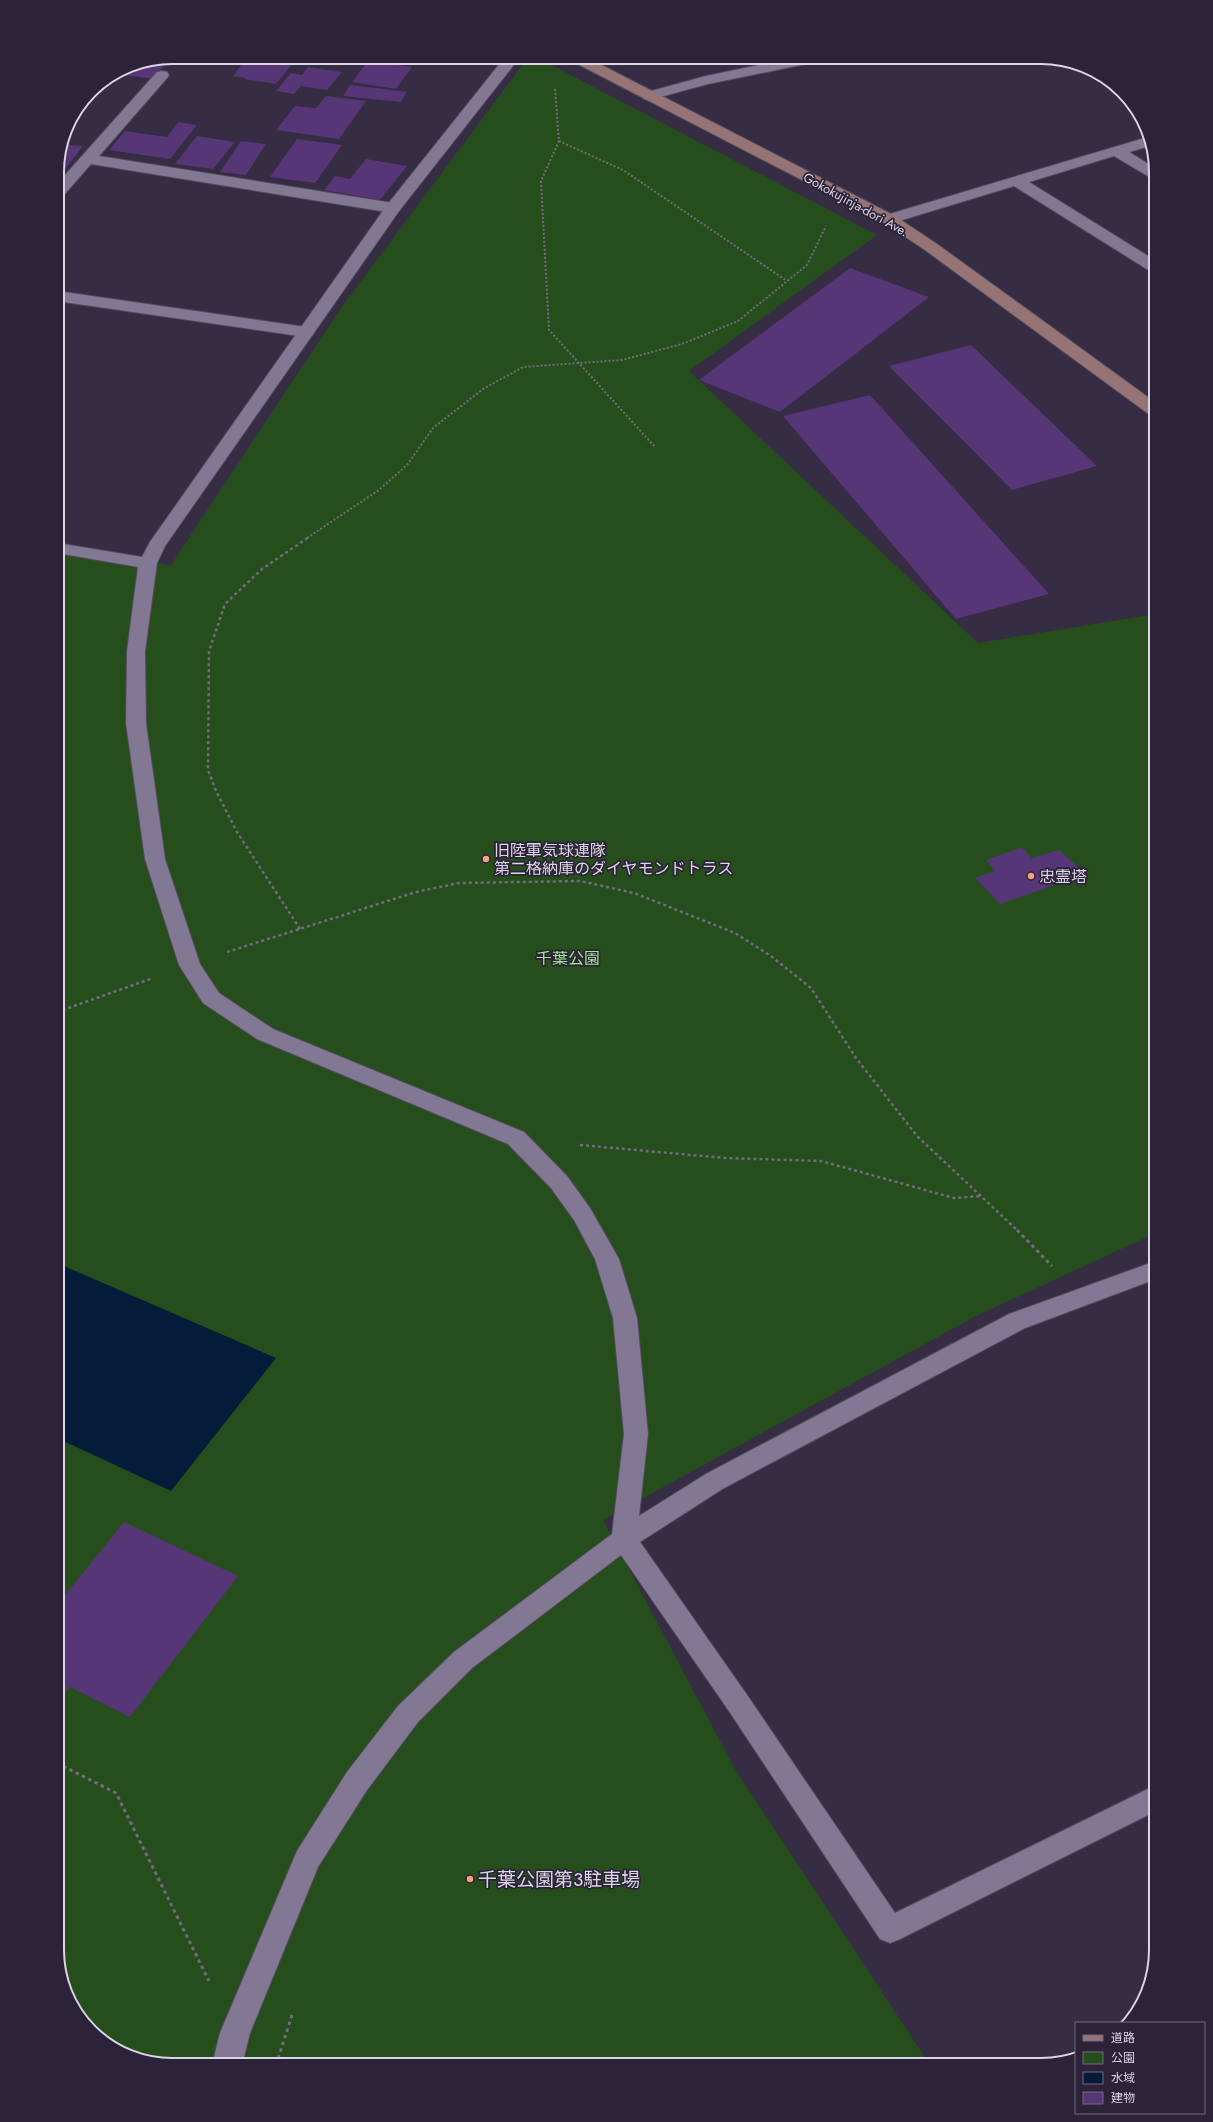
<svg xmlns="http://www.w3.org/2000/svg" width="1213" height="2122" viewBox="0 0 1213 2122" font-family="Jost,'Noto Sans JP',sans-serif">
<style>
.green{fill:#264e1c}
.water{fill:#041b39}
.building{fill:#563677}
.lines{fill:none;stroke-linecap:round;stroke-linejoin:round}
.lane-casing{stroke:#534a5d;stroke-width:2}
.street-casing{stroke:#534a5d;stroke-width:2}
.secondary-casing{stroke:#534a5d;stroke-width:2}
.path-far2{stroke:#736a7e;stroke-width:2;stroke-dasharray:2 2;stroke-linecap:butt}
.path-far1{stroke:#736a7e;stroke-width:2.5;stroke-dasharray:3 3;stroke-linecap:butt}
.path{stroke:#736a7e;stroke-width:3;stroke-dasharray:3.5 3.5;stroke-linecap:butt}
.lane{fill:#837893;fill-rule:evenodd}
.street{fill:#837893;fill-rule:evenodd}
.secondary{fill:#967476;fill-rule:evenodd}
.poi-dot{fill:#f0a279;stroke:#2c2239;stroke-width:1.5}
.labels{text-anchor:middle;stroke-width:3.5;stroke-linejoin:round;paint-order:stroke}
.far-street-label{font-size:13px;fill:#dbd5e4;stroke:#2c2239}
.poi-label{font-size:16px;fill:#dbd5e4;stroke:#2c2239;text-anchor:start}
.park-label{font-size:16px;fill:#9fe78f;stroke:#2c2239}
.near-poi-label{font-size:19px;fill:#dbd5e4;stroke:#2c2239;text-anchor:start}
.rim{fill:none;stroke:#dbd5e4;stroke-width:2}
</style>
<rect width="100%" height="100%" fill="#362c43"/>
<!-- green -->
<path class="green" d="M540,59L877,235L689,371L978,643L1156,614V1233L978,1315L603,1520L735,1769L926,2059L919,2065H165L109,2046L69,2000L57,1949V548L171,565L341,308L526,60Z"/>
<!-- water -->
<path class="water" d="M57,1263L276,1358L171,1491L57,1438Z"/>
<!-- building -->
<path class="building" d="M266,60L292,64L276,84L244,79L246,78L233,76L243,63L262,65Z
M150,61L166,63L153,79L124,75L132,65Z
M368,61L412,67L396,89L352,82Z
M308,67L342,72L327,90L301,86L294,94L276,91L291,73L302,75Z
M350,85L407,92L401,102L343,96Z
M326,96L366,101L339,139L276,130L295,106L316,108Z
M178,122L197,125L170,159L109,150L125,131L167,137Z
M197,136L235,142L213,169L175,164Z
M297,139L342,145L315,183L270,177Z
M241,141L266,144L246,175L220,172Z
M62,144L83,146L62,173L57,172V165Z
M366,159L407,166L380,200L324,190L335,176L350,179Z
M850,268L929,297L780,412L699,380Z
M971,345L1097,466L1012,490L889,366Z
M870,395L1049,594L956,619L783,416Z
M1022,847L1032,858L1059,850L1086,874L1000,904L975,878L995,871L986,860Z
M124,1522L238,1576L130,1717L70,1687L57,1703V1605Z"/>
<g class="lines">
<defs>
<path id="lane" d="M162,71L167,72L169,75L167,78L99,156L393,203L399,205L401,208L399,211L393,213L91,164L62,197L57,199V184L157,72Z
M57,291L306,327L312,328L314,332L312,336L306,337L57,301Z"/>
<path id="street" d="M505,57H520L399,211L165,546L157,563L145,651L146,723L165,859L200,964L219,993L273,1029L524,1132L567,1176L590,1208L619,1259L637,1318L648,1434L639,1516L706,1474L1009,1314L1156,1261V1279L1025,1328L724,1488L640,1542L747,1695L895,1913L1156,1785V1811L900,1939L890,1943L880,1939L729,1711L621,1555L472,1668L418,1722L367,1790L318,1867L250,2033L242,2065H212L220,2033L297,1851L347,1772L398,1706L454,1652L612,1534L624,1434L613,1318L595,1259L574,1220L551,1188L508,1144L257,1039L203,1003L179,965L145,859L126,723L127,651L138,567L57,553V543L142,557L150,542L387,205Z
M797,57H827L820,61L708,84L649,100L644,99L642,96L644,93L706,76Z
M1148,137L1150,146L1129,152L1155,168L1156,180L1151,178L1114,156L1029,182L1156,261V273L1150,271L1014,186L889,224L883,222L881,219L883,216Z"/>
<path id="secondary" d="M568,57H586L895,216L937,244L1156,403V416L1150,415L925,250L883,222L570,60Z"/>
</defs>
<!-- lane casing -->
<use href="#lane" class="lane-casing"/>
<!-- street casing -->
<use href="#street" class="street-casing"/>
<!-- secondary casing -->
<use href="#secondary" class="secondary-casing"/>
<!-- path-far2 -->
<path class="path-far2" d="M555,89L559,141L541,181L549,330L655,447
M559,141L623,170L787,281
M307,538L379,490L407,465L433,428L483,389L523,367L622,360L682,344L738,321L807,265L826,226"/>
<!-- path-far1 -->
<path class="path-far1" d="M300,929L237,832L216,791L208,770L209,651L225,604L262,569L309,537
M227,952L416,892L459,883L580,881L634,893L735,933L771,956L811,988L856,1058L917,1136L1018,1231
M57,1012L153,978
M580,1145L725,1158L821,1161L954,1198L981,1196"/>
<!-- path -->
<path class="path" d="M1017,1230L1052,1266
M57,1763L116,1793L209,1981
M276,2065L293,2012"/>
<!-- lane -->
<use href="#lane" class="lane"/>
<!-- street -->
<use href="#street" class="street"/>
<!-- secondary -->
<use href="#secondary" class="secondary"/>
</g>
<!-- markers -->
<g class="poi-dot">
<circle cx="486" cy="859" r="4"/>
<circle cx="1031" cy="876" r="4"/>
<circle cx="470" cy="1879" r="4"/>
</g>
<g class="labels">
<!-- far-street labels -->
<g class="far-street-label">
<text transform="translate(856 204) rotate(29)" y="5">Gokokujinja-dori Ave.</text>
</g>
<!-- poi labels -->
<g class="poi-label">
<text x="494" y="856">旧陸軍気球連隊<tspan x="494" dy="18">第二格納庫のダイヤモンドトラス</tspan></text>
<text x="1039" y="882">忠霊塔</text>
</g>
<!-- park labels -->
<g class="park-label">
<text x="568" y="964">千葉公園</text>
</g>
<!-- near-poi labels -->
<g class="near-poi-label">
<text x="478" y="1886">千葉公園第3駐車場</text>
</g>
</g>
<!-- crop -->
<path d="M0 0H1213V2122H0ZM172 64H1041A108 108 0 0 1 1149 172V1950A108 108 0 0 1 1041 2058H172A108 108 0 0 1 64 1950V172A108 108 0 0 1 172 64Z" fill="#2c2239" fill-rule="evenodd"/>
<path class="rim" d="M172 64H1041A108 108 0 0 1 1149 172V1950A108 108 0 0 1 1041 2058H172A108 108 0 0 1 64 1950V172A108 108 0 0 1 172 64Z"/>
<!-- legend -->
<rect x="1075" y="2022" width="130" height="92" fill="#2c2239" stroke="#726a7d"/>
<rect x="1083" y="2035" width="20" height="6" fill="#967476" stroke="#726a7d"/>
<text x="1111" y="2042" font-size="12" fill="#dbd5e4">道路</text>
<rect x="1083" y="2052" width="20" height="12" fill="#264e1c" stroke="#726a7d"/>
<text x="1111" y="2062" font-size="12" fill="#dbd5e4">公園</text>
<rect x="1083" y="2072" width="20" height="12" fill="#041b39" stroke="#726a7d"/>
<text x="1111" y="2082" font-size="12" fill="#dbd5e4">水域</text>
<rect x="1083" y="2092" width="20" height="12" fill="#563677" stroke="#726a7d"/>
<text x="1111" y="2102" font-size="12" fill="#dbd5e4">建物</text>
</svg>
